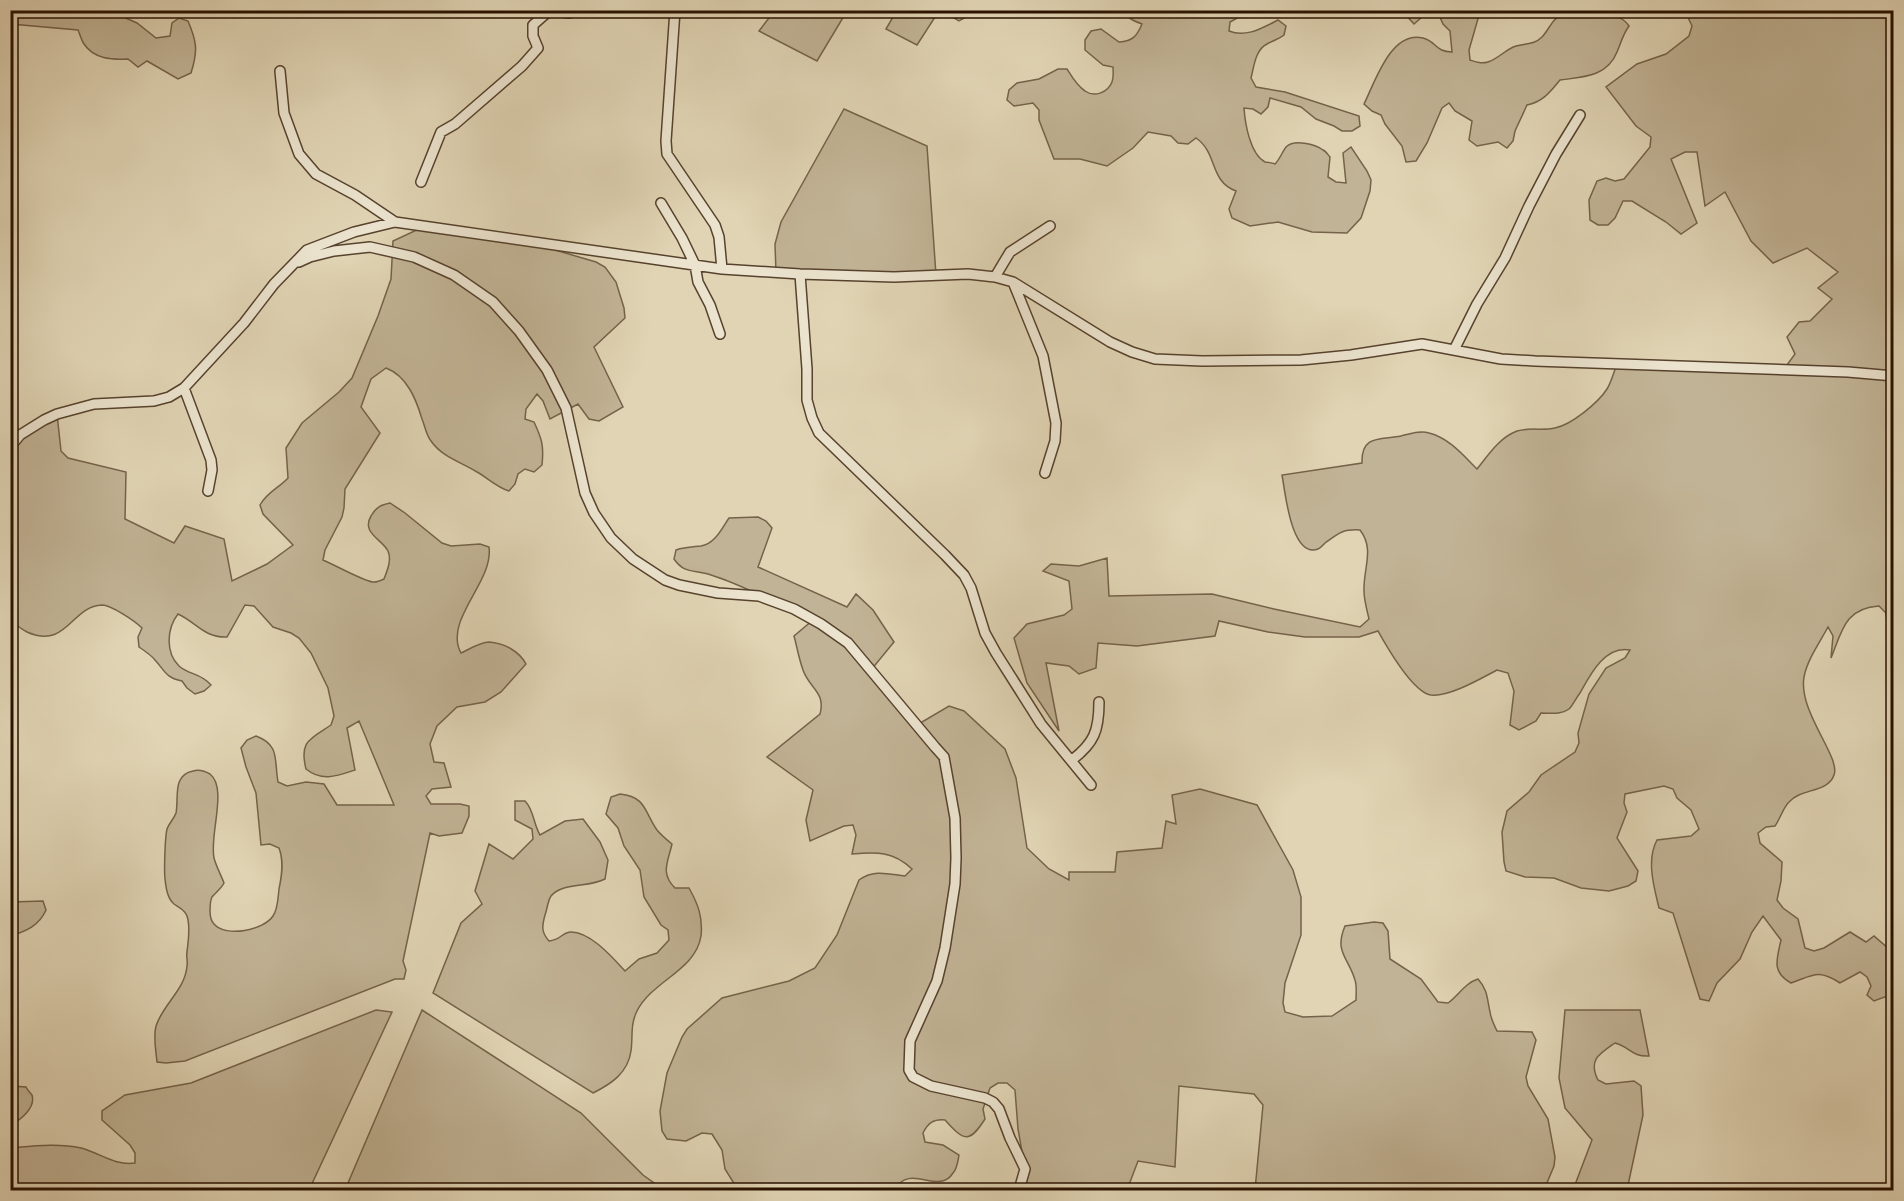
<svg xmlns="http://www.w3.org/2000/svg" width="1904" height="1201" viewBox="0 0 1904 1201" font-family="Vollkorn,serif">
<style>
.green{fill:#c1b395;stroke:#75624a;stroke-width:1.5}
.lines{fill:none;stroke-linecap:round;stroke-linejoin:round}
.minor-casing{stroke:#57422d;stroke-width:12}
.minor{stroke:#ebe3ce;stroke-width:9}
</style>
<rect width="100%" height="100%" fill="#e0d4b4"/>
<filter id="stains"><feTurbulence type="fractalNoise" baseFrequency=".00333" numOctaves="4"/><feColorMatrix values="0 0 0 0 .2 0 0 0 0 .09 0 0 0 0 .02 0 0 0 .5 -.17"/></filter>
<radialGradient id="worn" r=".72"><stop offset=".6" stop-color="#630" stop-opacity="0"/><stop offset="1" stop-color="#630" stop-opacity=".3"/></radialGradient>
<!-- green -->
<path class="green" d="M11,10L125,11L121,16L137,23L156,38L170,36L172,23L179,18L188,21C197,42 198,51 191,73L178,79L147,61L138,67L128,59C112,60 94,59 84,44C81,40 80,34 78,30L11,24Z
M775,10H847V11L817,61L759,31Z
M897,10H973V11L968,16L959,21L951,16L935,17L917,45L886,29Z
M1123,11H1277L1239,17L1230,22L1229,31C1246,38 1262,28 1278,20L1286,26L1284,35C1278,40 1274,40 1267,44C1255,50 1254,67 1251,78L1256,87L1285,92L1359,116L1360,126L1352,131H1342L1334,126L1316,119L1301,107L1270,98L1268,107L1261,114L1253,109L1244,108C1245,123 1250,154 1265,162C1266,162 1274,163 1275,164C1280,159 1282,152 1286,147C1294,139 1315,144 1323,150C1326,151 1328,155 1330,157L1328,177L1336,182L1346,183L1343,153L1351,147L1367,171L1371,180L1370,191L1361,218L1347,233L1312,232L1278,222L1250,226L1232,218L1229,209L1236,191C1209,181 1218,153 1196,138L1188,144L1178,143L1171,136L1148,132L1133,148L1107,166L1080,159H1054L1039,120V110L1033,103L1014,106L1007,100L1009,90L1017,83L1039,79L1058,69H1067C1072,77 1077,86 1085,91C1095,98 1108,92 1112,82C1114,77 1113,72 1113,67L1103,65L1085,50V40L1091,31L1101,29L1119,42C1133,41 1137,36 1142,24C1134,21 1127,18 1123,11Z
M1402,11H1477L1479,15L1469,50L1470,60C1476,62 1481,64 1488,62C1498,59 1506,49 1516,46C1526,43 1534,45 1542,37C1549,30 1552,18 1563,14C1570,12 1617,15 1622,19C1625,21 1627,23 1629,26C1623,34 1621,43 1617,52C1607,77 1583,77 1560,80C1550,92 1543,102 1527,105L1515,131L1513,141L1507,148L1498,142L1477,146L1469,140L1472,121L1455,111L1449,103L1442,108L1427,143L1416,161L1406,162L1402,146L1385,124L1381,115L1372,111L1364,104C1375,82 1391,30 1423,38C1436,41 1435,52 1452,52L1450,31L1443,24L1439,15L1429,11L1414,24Z
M1685,11H1893V624L1887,622L1886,613L1879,606C1845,608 1842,631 1831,658L1833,636L1828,627C1820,642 1807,660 1804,677C1798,712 1841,757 1834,775C1828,793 1801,788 1789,802C1783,808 1780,819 1775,826L1766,827L1758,833L1760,843L1782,862L1781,881L1777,900L1783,908L1798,919L1805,948L1814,951L1824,948L1850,932L1866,942L1874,936L1889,949H1893V994L1874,1001L1867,995L1871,986L1867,977L1860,972L1840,983C1818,969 1814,975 1791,983C1771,972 1777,959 1781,940L1763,916L1752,932L1740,959L1717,983L1709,1001L1700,999L1673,913L1659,908C1654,887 1646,860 1657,840L1691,836L1699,829L1691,810L1677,798L1673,789L1664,786L1625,794L1624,803L1627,812L1617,838L1638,871L1636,881L1628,886L1609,891L1581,888L1554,878L1525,877L1506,871L1504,862L1502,832L1507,811L1529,792L1541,775L1575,752L1579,743L1578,733L1589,694L1606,668L1625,658L1630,650C1605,645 1590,675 1580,693C1576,698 1573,705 1569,709C1561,715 1551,713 1541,713L1536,721L1519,730L1510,725L1514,691L1508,673L1497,670C1480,679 1449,697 1431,695C1412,692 1387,647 1378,631L1359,637H1305L1268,632L1219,621L1215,636L1137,646L1098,643L1096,668L1079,674L1069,666L1046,663L1059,731L1027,683L1014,638L1027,624L1064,615L1072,609L1069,581L1043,571L1051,564L1079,566L1107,558L1109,596L1212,594L1274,609L1360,627L1369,619C1367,610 1364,600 1364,591C1363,569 1375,549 1360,530C1342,529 1339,533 1325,543C1323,545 1321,548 1318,549C1291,559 1285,490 1282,475L1362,463C1361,434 1381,440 1401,436C1410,434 1420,430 1429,433C1449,438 1463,455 1477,469C1489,454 1499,438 1517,431C1530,427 1542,431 1555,428C1571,425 1598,403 1607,389C1611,383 1613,374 1616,367L1784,369L1795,354L1787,337L1799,322L1810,321L1832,299L1818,288L1838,272L1807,248L1773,263L1751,241L1725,192L1705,206L1697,152H1685L1671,159L1697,223L1681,234L1666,222L1632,201H1623L1615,218L1608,225H1598L1590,220L1589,200L1597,181L1606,178L1615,181L1624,179L1650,147L1651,137L1636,126L1606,87L1637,64L1666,54L1689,36L1692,26Z
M844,109L927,146L936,275L776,273L775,244L781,222Z
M423,227L521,240L596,262L605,267L616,282L624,308L625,318L594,347L623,407L599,421L589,419L578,404L550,419L543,401L537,394L526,409L525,419L534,422C542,439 544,446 542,465L534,472L525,469L518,474L515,484L509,491C496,487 488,478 477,472C461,462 442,457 431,441C426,435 425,426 422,419C416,399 407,376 386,368L371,379L361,407L380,433L345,489L344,508L342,517L325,550L323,560C333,564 367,583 374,582C376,582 382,580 384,579C387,571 392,560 388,551C382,539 361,533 371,516C376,507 381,505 390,503L405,513L442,543L451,546L480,544L489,547C494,582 443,620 461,653C468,650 480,642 489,642C504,643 519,651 526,664L501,692L485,702L457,707L437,726L430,744L434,762L444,763L451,787L432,789L426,796L431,804H460L469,806V816L462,833L439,836L430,833L403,961L406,970L404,979H395L185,1061L166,1063L157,1062C156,1051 153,1037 156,1026C163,1004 185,990 187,966C188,961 186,957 187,952C188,941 191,928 187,916C184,909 179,908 174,904C167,898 166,887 165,879C164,870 165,837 167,829C169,823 174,819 176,813C179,798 172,775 193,771C199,769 205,771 210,774C228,788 209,836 214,858C216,866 221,875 224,883C221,889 215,893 212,897C210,901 210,907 210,911C210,915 211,921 214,924C226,938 264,930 273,916C278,909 278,897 279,889C282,875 284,861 279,848L270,844L261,845L256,793L246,767L241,748L247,740L256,736C280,745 274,759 278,782L287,786L306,782L324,784L337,805H394L359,721L347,728L355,770C337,776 322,782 306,769C299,741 310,739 331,725L334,716L328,688L311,653L299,638L291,633L273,627L254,606L245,605L227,637C204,638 196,622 178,614C167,628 165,652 179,666C189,675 201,673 211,685L204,691L195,694L187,688L182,681C166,678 165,671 155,660C151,655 145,651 139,647L138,637L142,628C135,621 111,605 102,605C71,606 67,650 27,632C19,628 14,624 10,616V434L21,435L57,414L61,451L68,458L126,472L125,519L174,543L185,526L224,539L232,581L267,564L293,545L263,514L260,505C267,492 279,488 288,478L286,448L302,423L339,392L352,378L378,316L391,279L393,241Z
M758,517L766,521L772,528L758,567L847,607L856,594L873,610L894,642L871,670L917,725L949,706L964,711L1005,749L1016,778L1027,848L1049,869L1069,880V872H1115L1117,852L1162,848L1166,821L1176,824L1172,795L1200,789L1257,805L1293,870L1301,897V935L1285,983L1283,1003L1285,1012L1303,1017L1332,1016L1356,1000C1356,994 1357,986 1355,980C1348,957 1334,952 1345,926L1374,922L1383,923L1388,931L1390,959L1421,979L1438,1002L1448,1003C1459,995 1465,983 1478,979C1488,990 1487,999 1490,1012C1491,1019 1494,1025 1497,1031L1532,1032L1536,1040L1526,1077L1528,1086L1548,1119L1555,1157L1554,1166L1544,1190H1255L1263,1105L1254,1094L1179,1086L1175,1167L1138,1161L1127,1190H1019L1025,1169L1018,1129L1015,1090L1007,1083H998L990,1088L983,1109L985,1119C969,1144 964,1141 945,1120C933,1119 928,1123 923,1133L925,1142L943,1145L959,1155C958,1161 957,1169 953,1173C939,1196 909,1162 895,1190H738L725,1169L722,1150L712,1134L702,1133L686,1141L667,1139L662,1131L660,1111L667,1073L682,1037L687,1029L722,998L789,981L815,968L837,935L859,880C874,869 888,874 905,876L912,869C893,851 877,852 852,854L856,835L853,825L844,826L810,841L806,820L813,790L767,757L820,714C826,692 809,688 803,670C799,659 797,647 794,636L813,620C779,605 746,586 711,575C695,569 685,575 674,559L676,550C685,547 692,547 701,546C715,544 722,528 729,518Z
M620,794C647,797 644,812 657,830C661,835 667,840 672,844C668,862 660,873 675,888H689C698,904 703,917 701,936C696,970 652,981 637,1011C630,1025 633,1037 631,1051C628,1073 611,1084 593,1093L433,993L461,923L482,904L475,891L489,844L513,859L533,839L532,829L515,820V801H525C534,810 533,823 540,835L565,821L583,819L600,842L608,860L605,879C588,888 563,882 551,896C548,900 547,910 545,915C542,926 541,932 549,941C561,940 561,933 570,932C590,931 613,958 625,971L639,959L657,953L669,940L668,930L661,925L644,897L640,870L624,846L618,828L606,814L611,797Z
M43,901L46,910C39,926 26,931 11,936V902Z
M376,1010L392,1012L309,1190H11V1148C34,1146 58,1143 81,1148C100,1153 115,1166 135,1163V1153L130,1145L102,1120V1111L125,1095L191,1083Z
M422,1010L581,1113L643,1175L664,1190H345Z
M1565,1010H1640L1649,1056C1632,1057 1630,1047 1615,1043C1599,1054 1588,1060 1598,1080L1606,1084L1634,1081L1641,1086L1643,1115L1627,1190H1573L1592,1140L1565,1108L1559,1078Z
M11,1086L26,1087C26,1088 31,1094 32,1095C36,1108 20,1120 11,1125Z"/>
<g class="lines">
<defs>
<path id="minor" d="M552,10L569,13L574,10
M675,10L666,141L667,154L715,225L719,237L722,269
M280,71L284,113L299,154L316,174L355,195L395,222
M421,182L441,132L455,124L522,66L538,48L533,36V25L550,10
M661,203L682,238L695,265L698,282L710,305L720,334
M299,262L310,257L334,251L370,247L414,257L454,275L493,302L519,331L547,370L566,408L585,493L594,513L611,538L633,559L665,580L679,585L718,593L759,596L794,609L821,624L848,643L935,747L944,757L955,818L956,858L955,884L945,948L937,981L910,1041L909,1070L913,1077L931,1086L985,1098L993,1102L999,1109L1010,1138L1025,1169L1019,1190
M800,274L807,369V400L812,418L819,433L945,555L964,575L971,588L985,633L996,653L1041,724L1091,785
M995,277L1010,252L1050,226
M1013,282L1043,356L1056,423L1055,441L1045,473
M1454,350L1477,304L1505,258L1529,206L1556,154L1580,115
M184,388L211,460L212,470L208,491
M10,399V404
M10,447L20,435L44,420L57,414L94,404L154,401L169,397L184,388L244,323L274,284L307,250L354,232L395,222L722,269L800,274L894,277L968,274L995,277L1013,282L1110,342L1132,352L1155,359L1202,361L1301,360L1351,355L1422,344L1501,359L1535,361L1848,372L1894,376
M1072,760C1094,743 1099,731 1099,702"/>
</defs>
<!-- minor casing -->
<use href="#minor" class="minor-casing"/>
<!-- minor -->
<use href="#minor" class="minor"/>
</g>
<!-- margin -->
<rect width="1904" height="1201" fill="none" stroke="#e0d4b4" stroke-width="36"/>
<rect x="12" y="12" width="1880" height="1177" fill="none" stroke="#291100" stroke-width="3"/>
<rect x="18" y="18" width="1868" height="1165" fill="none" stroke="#291100" stroke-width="1.5"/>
<rect width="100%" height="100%" filter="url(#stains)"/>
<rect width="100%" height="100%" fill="url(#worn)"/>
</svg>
